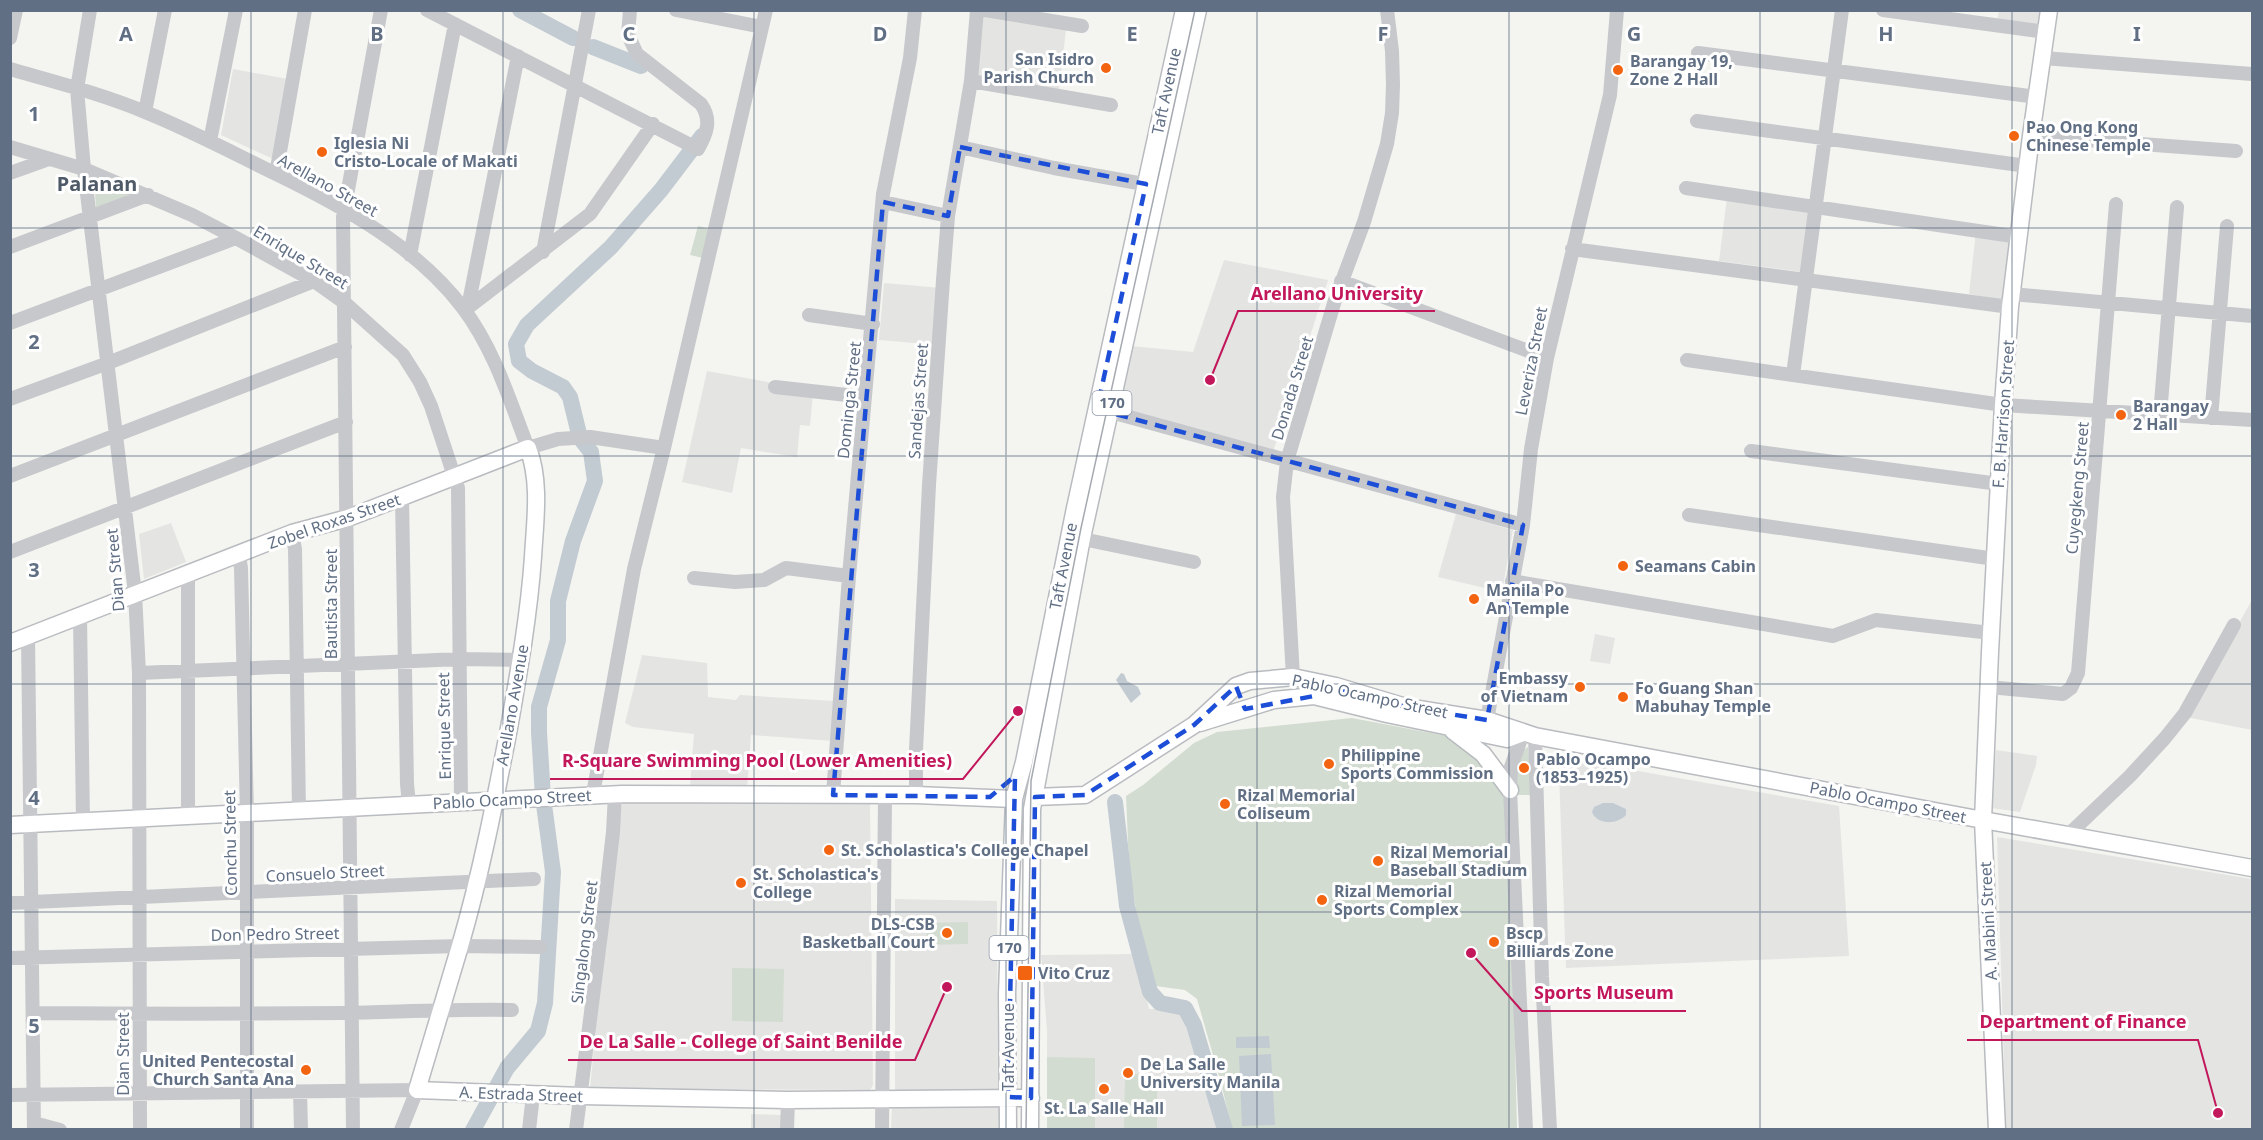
<svg xmlns="http://www.w3.org/2000/svg" width="2263" height="1140" viewBox="0 0 2263 1140" font-family="'Noto Sans',sans-serif">
<style>
.built{fill:#e4e5e3}
.green{fill:#d3dcd0}
.water{fill:#c3cbd2}
.lines{fill:none;stroke-linecap:round;stroke-linejoin:round}
.river{stroke:#c3cbd2;stroke-width:16}
.major-casing{stroke:#b8bbbf;stroke-width:19}
.minor{stroke:#c6c8cc;stroke-width:14}
.major{stroke:#fff;stroke-width:16}
.tram{stroke:#a5a9b0;stroke-width:1.5}
.marked{fill:none;stroke:#1d4ed8;stroke-width:4.5;stroke-dasharray:12 8;stroke-linejoin:round}
.grid{fill:none;stroke:#606f84;stroke-width:1.5;stroke-opacity:0.55}
.poi-dot{fill:#f36411;stroke:#fff;stroke-width:2}
.labels{text-anchor:middle;stroke-width:6;stroke-linejoin:round;paint-order:stroke}
.shield{fill:#fff;stroke:#909aa9;stroke-width:1.5}
.shield-label{font-size:15px;font-weight:bold;fill:#606f84}
.poi-label{font-size:16px;font-weight:bold;fill:#606f84;stroke:#fff;text-anchor:start}
.street-label{font-size:16px;fill:#606f84;stroke:#fff}
.quarter-label{font-size:20px;font-weight:bold;fill:#4f5a68;stroke:#fff}
.grid-label{font-size:20px;text-anchor:middle;font-weight:bold;fill:#606f84;stroke:#fff;stroke-width:6;stroke-linejoin:round;paint-order:stroke}
.leader{fill:none;stroke:#c2185b;stroke-width:2}
.callout-dot{fill:#c2185b;stroke:#fff;stroke-width:2}
.callout-label{font-size:18px;text-anchor:middle;font-weight:bold;fill:#c2185b;stroke:#fff;stroke-width:6;stroke-linejoin:round;paint-order:stroke}
</style>
<rect width="100%" height="100%" fill="#f4f5f0"/>
<!-- built -->
<path class="built" d="M1999,11H2042L2040,27L1997,21Z
M982,13L1066,30L1058,98L973,83Z
M233,69L288,79L273,159L221,135Z
M1727,198L1810,210L1802,272L1719,261Z
M1976,231L2012,237L2002,300L1969,294Z
M1224,260L1328,280L1273,452L1117,408L1131,346L1193,352Z
M884,283L942,288L937,345L879,340Z
M707,371L773,383L813,394L810,426L800,425L797,457L741,448L732,493L682,482Z
M1456,514L1513,530L1502,592L1438,577Z
M171,523L186,562L144,579L139,534Z
M2252,600V730L2186,717Z
M1595,634L1615,638L1610,664L1590,661Z
M642,655L707,663L708,697L736,700L740,695L834,701L832,741L751,735L747,788L690,786L694,734L633,727L625,723Z
M1996,750L2037,756L2036,765L2020,812L1991,808Z
M1569,759L1839,806L1849,956L1566,968L1559,773Z
M622,801L870,803L873,1085L870,1090L590,1089L602,964Z
M1997,837L2252,879V1129H2006Z
M895,899L997,901L998,1092L895,1091Z
M1137,954L1149,1009H1186L1195,1023L1221,1114H1228L1229,1129H1047V1031L1041,955Z
M892,1107H1001L1000,1129L891,1130Z
M751,1114L781,1115V1129L751,1130Z"/>
<!-- green -->
<path class="green" d="M94,179L129,196L96,208Z
M698,226L710,229L703,258L690,255Z
M1352,718L1452,737L1470,749L1504,788L1514,1002L1517,1129H1232L1221,1083L1197,999L1185,990L1155,986L1140,935L1129,865L1126,796L1143,785L1194,743L1217,732Z
M1528,747L1532,795H1517V772L1523,750Z
M968,922V944L927,945L926,923Z
M732,968L784,969L783,1022L732,1021Z
M1047,1057L1095,1058V1129H1047Z
M1125,1074H1149V1081H1157V1129H1124Z"/>
<!-- water -->
<path class="water" d="M1121,673L1124,674L1127,681L1138,687L1141,694L1131,703L1116,680Z
M1603,803H1613L1626,809V815C1617,825 1597,825 1592,812L1594,807Z
M1269,1036L1270,1048H1236V1037Z
M1271,1054L1275,1125L1242,1126L1239,1056Z"/>
<g class="lines">
<!-- river -->
<path class="river" d="M520,10L573,38
M593,47L641,66
M1115,802L1127,906L1150,992L1160,1003L1185,1008L1194,1025L1225,1130
M473,1130L507,1068L538,1031L545,1003L553,872L543,797L539,732V707L558,640V601L573,541L595,481L591,452L580,438L570,397L563,387L532,371L519,361L516,344L527,325L611,247L661,190L702,136"/>
<defs>
<path id="major" d="M10,643L292,533L348,518L528,448C541,482 535,521 533,557C529,614 519,671 509,728C495,801 481,874 460,946C446,994 431,1042 417,1090L581,1096L788,1100L1031,1098
M1200,723L1274,700L1314,696L1387,714L1507,739L1523,733
M1453,731L1483,754L1510,790
M1035,797L1085,795L1194,725L1236,686L1250,681L1293,677L1336,686L1406,707L1487,720L1535,736L1983,820L2252,868
M10,825L622,794L916,795L1014,799
M1008,1130L1007,993L1014,799L1024,762L1075,508L1184,10
M1030,1130L1032,809L1082,538L1198,10
M1997,1130L1983,820L1990,652L2003,405L2010,307L2031,136L2049,10"/>
</defs>
<!-- major casing -->
<use href="#major" class="major-casing"/>
<!-- minor -->
<path class="minor" d="M90,10L77,89L84,169L135,593L139,673L140,1130
M427,10L698,149C707,133 712,120 701,104L637,54L628,35L630,10
M676,10L762,27
M985,10L1082,26
M1883,10L2046,32
M10,38L16,10
M1698,53L2037,97
M2043,58L2252,74
M10,69C55,82 102,94 145,112C190,130 233,153 276,174C344,207 417,247 463,308C494,349 510,401 528,448L558,439L590,437L664,448
M971,81L1111,105
M145,112L165,10
M1697,121L2027,166
M2031,136L2236,151
M210,141L236,10
M10,147L84,169L192,215L236,238L314,281L345,303L403,355L420,382L431,406L458,488L461,802
M960,147L1054,168L1155,186
M10,173L49,159
M276,174L305,10
M1686,188L2019,237
M883,202L948,216
M10,247L148,195
M1572,249L2010,307
M543,252L589,10
M410,255L455,24
M1341,281L1547,358
M2012,294L2252,316
M468,307L518,56
M465,310L590,214L653,124
M809,315L873,324
M10,323L236,238
M1687,360L2003,405L2252,420
M1793,375L1842,10
M775,387L865,397
M10,399L108,363L314,281
M1100,409L1523,525
M2160,415L2177,207
M2211,418L2227,226
M1751,451L1999,484
M10,476L345,347
M402,497L407,784L409,804
M1689,515L1995,559
M292,533L295,549L299,811
M1073,537L1194,562
M10,552L346,422
M239,556L241,568L247,813V1130
M188,574V816
M694,578L735,582L764,580L786,568L849,576
M1512,581L1833,636L1876,620L1991,633
M80,616L83,821
M28,636L34,1130
M139,673L460,659L520,660
M1293,677L1283,497L1287,461L1335,300L1364,222L1387,144L1392,113L1393,85L1392,51L1387,10
M1989,687L2063,694L2071,688L2078,673L2116,204
M1487,720L1523,525L1531,449L1547,358L1610,95L1617,10
M1523,733L1511,767L1510,790L1526,1130
M1535,736L1542,977L1550,1130
M593,794L634,569L664,448L766,10
M833,795L849,576L883,194L910,58L915,10
M916,795V750L929,485L943,280L948,216L971,81L977,10
M2068,835L2130,776L2165,738L2185,713L2234,625
M10,903L534,879
M10,958L460,946L540,947
M33,1013C136,1014 239,1014 343,1013C399,1012 455,1009 512,1010
M300,1092L301,1130
M10,1095L417,1090L401,1130
M34,1123L60,1130
M353,1130L343,217L381,10
M529,1130L533,1095
M576,1130L605,902L613,832L615,794
M787,1130L788,1100
M882,1130L885,795"/>
<!-- major -->
<use href="#major" class="major"/>
<!-- tram -->
<path class="tram" d="M1026,1130L1031,781L1081,528L1195,10"/>
</g>
<!-- marked area -->
<path class="marked" d="M960,147L1146,184L1097,409L1523,525L1487,720L1406,707L1310,680L1314,696L1245,709L1236,686L1194,725L1085,795L1035,797L1031,1098L1008,1097L1015,776L990,797L833,795L883,202L948,216Z"/>
<!-- grid -->
<path class="grid" d="M251,10V1130M503,10V1130M754,10V1130M1006,10V1130M1257,10V1130M1509,10V1130M1760,10V1130M2012,10V1130M10,228H2252M10,456H2252M10,684H2252M10,912H2252"/>
<!-- markers -->
<g class="poi-dot">
<circle cx="1106" cy="68" r="6"/>
<circle cx="1618" cy="70" r="6"/>
<circle cx="2014" cy="136" r="6"/>
<circle cx="322" cy="152" r="6"/>
<circle cx="2121" cy="415" r="6"/>
<circle cx="1623" cy="566" r="6"/>
<circle cx="1474" cy="599" r="6"/>
<circle cx="1580" cy="687" r="6"/>
<circle cx="1623" cy="697" r="6"/>
<circle cx="1329" cy="764" r="6"/>
<circle cx="1524" cy="768" r="6"/>
<circle cx="1225" cy="804" r="6"/>
<circle cx="829" cy="850" r="6"/>
<circle cx="1378" cy="861" r="6"/>
<circle cx="741" cy="883" r="6"/>
<circle cx="1322" cy="900" r="6"/>
<circle cx="947" cy="933" r="6"/>
<circle cx="1494" cy="942" r="6"/>
<rect x="1017" y="965" width="16" height="16" rx="3"/>
<circle cx="306" cy="1070" r="6"/>
<circle cx="1128" cy="1073" r="6"/>
<circle cx="1104" cy="1089" r="6"/>
</g>
<g class="labels">
<!-- shield labels -->
<g class="shield">
<rect x="1092.5" y="391" width="39" height="24" rx="4.5"/>
<rect x="989.5" y="936" width="39" height="24" rx="4.5"/>
</g>
<g class="shield-label">
<text x="1112" y="408">170</text>
<text x="1009" y="953">170</text>
</g>
<!-- poi labels -->
<g class="poi-label">
<text x="1094" y="65" text-anchor="end">San Isidro<tspan x="1094" dy="18">Parish Church</tspan></text>
<text x="1630" y="67">Barangay 19,<tspan x="1630" dy="18">Zone 2 Hall</tspan></text>
<text x="2026" y="133">Pao Ong Kong<tspan x="2026" dy="18">Chinese Temple</tspan></text>
<text x="334" y="149">Iglesia Ni<tspan x="334" dy="18">Cristo-Locale of Makati</tspan></text>
<text x="2133" y="412">Barangay<tspan x="2133" dy="18">2 Hall</tspan></text>
<text x="1635" y="572">Seamans Cabin</text>
<text x="1486" y="596">Manila Po<tspan x="1486" dy="18">An Temple</tspan></text>
<text x="1568" y="684" text-anchor="end">Embassy<tspan x="1568" dy="18">of Vietnam</tspan></text>
<text x="1635" y="694">Fo Guang Shan<tspan x="1635" dy="18">Mabuhay Temple</tspan></text>
<text x="1341" y="761">Philippine<tspan x="1341" dy="18">Sports Commission</tspan></text>
<text x="1536" y="765">Pablo Ocampo<tspan x="1536" dy="18">(1853–1925)</tspan></text>
<text x="1237" y="801">Rizal Memorial<tspan x="1237" dy="18">Coliseum</tspan></text>
<text x="841" y="856">St. Scholastica's College Chapel</text>
<text x="1390" y="858">Rizal Memorial<tspan x="1390" dy="18">Baseball Stadium</tspan></text>
<text x="753" y="880">St. Scholastica's<tspan x="753" dy="18">College</tspan></text>
<text x="1334" y="897">Rizal Memorial<tspan x="1334" dy="18">Sports Complex</tspan></text>
<text x="935" y="930" text-anchor="end">DLS-CSB<tspan x="935" dy="18">Basketball Court</tspan></text>
<text x="1506" y="939">Bscp<tspan x="1506" dy="18">Billiards Zone</tspan></text>
<text x="1038" y="979">Vito Cruz</text>
<text x="294" y="1067" text-anchor="end">United Pentecostal<tspan x="294" dy="18">Church Santa Ana</tspan></text>
<text x="1140" y="1070">De La Salle<tspan x="1140" dy="18">University Manila</tspan></text>
<text x="1104" y="1114" text-anchor="middle">St. La Salle Hall</text>
</g>
<!-- street labels -->
<g class="street-label">
<text transform="translate(1166 91) rotate(-78)" y="6">Taft Avenue</text>
<text transform="translate(328 185) rotate(29)" y="6">Arellano Street</text>
<text transform="translate(301 257) rotate(31)" y="6">Enrique Street</text>
<text transform="translate(1531 361) rotate(-79)" y="6">Leveriza Street</text>
<text transform="translate(1292 388) rotate(-73)" y="6">Donada Street</text>
<text transform="translate(849 400) rotate(-84)" y="6">Dominga Street</text>
<text transform="translate(918 401) rotate(-86)" y="6">Sandejas Street</text>
<text transform="translate(2003 414) rotate(-86)" y="6">F. B. Harrison Street</text>
<text transform="translate(2077 488) rotate(-85)" y="6">Cuyegkeng Street</text>
<text transform="translate(334 521) rotate(-19)" y="6">Zobel Roxas Street</text>
<text transform="translate(1063 566) rotate(-79)" y="6">Taft Avenue</text>
<text transform="translate(115 570) rotate(-95)" y="6">Dian Street</text>
<text transform="translate(331 604) rotate(-90)" y="6">Bautista Street</text>
<text transform="translate(1370 696) rotate(12)" y="6">Pablo Ocampo Street</text>
<text transform="translate(512 705) rotate(-80)" y="6">Arellano Avenue</text>
<text transform="translate(444 726) rotate(-91)" y="6">Enrique Street</text>
<text transform="translate(512 799) rotate(-3)" y="6">Pablo Ocampo Street</text>
<text transform="translate(1888 802) rotate(11)" y="6">Pablo Ocampo Street</text>
<text transform="translate(230 843) rotate(-91)" y="6">Conchu Street</text>
<text transform="translate(325 873) rotate(-3)" y="6">Consuelo Street</text>
<text transform="translate(1988 921) rotate(-93)" y="6">A. Mabini Street</text>
<text transform="translate(275 934) rotate(-1)" y="6">Don Pedro Street</text>
<text transform="translate(584 942) rotate(-83)" y="6">Singalong Street</text>
<text transform="translate(1008 1047) rotate(-90)" y="6">Taft Avenue</text>
<text transform="translate(123 1054) rotate(-90)" y="6">Dian Street</text>
<text transform="translate(521 1094) rotate(2)" y="6">A. Estrada Street</text>
</g>
<!-- quarter labels -->
<g class="quarter-label">
<text x="97" y="191">Palanan</text>
</g>
</g>
<g class="grid-label">
<text x="126" y="41">A</text>
<text x="377" y="41">B</text>
<text x="629" y="41">C</text>
<text x="880" y="41">D</text>
<text x="1132" y="41">E</text>
<text x="1383" y="41">F</text>
<text x="1634" y="41">G</text>
<text x="1886" y="41">H</text>
<text x="2137" y="41">I</text>
<text x="34" y="121">1</text>
<text x="34" y="349">2</text>
<text x="34" y="577">3</text>
<text x="34" y="805">4</text>
<text x="34" y="1033">5</text>
</g>
<!-- callouts -->
<path class="leader" d="M1210 380L1238 311H1435M1018 711L963 779H550M1471 953L1522 1011H1686M2218 1113L2198 1040H1967M947 987L915 1060H568"/>
<g class="callout-dot">
<circle cx="1210" cy="380" r="6"/>
<circle cx="1018" cy="711" r="6"/>
<circle cx="1471" cy="953" r="6"/>
<circle cx="2218" cy="1113" r="6"/>
<circle cx="947" cy="987" r="6"/>
</g>
<g class="callout-label">
<text x="1337" y="300">Arellano University</text>
<text x="757" y="767">R-Square Swimming Pool (Lower Amenities)</text>
<text x="1604" y="999">Sports Museum</text>
<text x="2083" y="1028">Department of Finance</text>
<text x="741" y="1048">De La Salle - College of Saint Benilde</text>
</g>
<!-- border -->
<rect width="2263" height="1140" fill="none" stroke="#606f84" stroke-width="24"/>
</svg>
